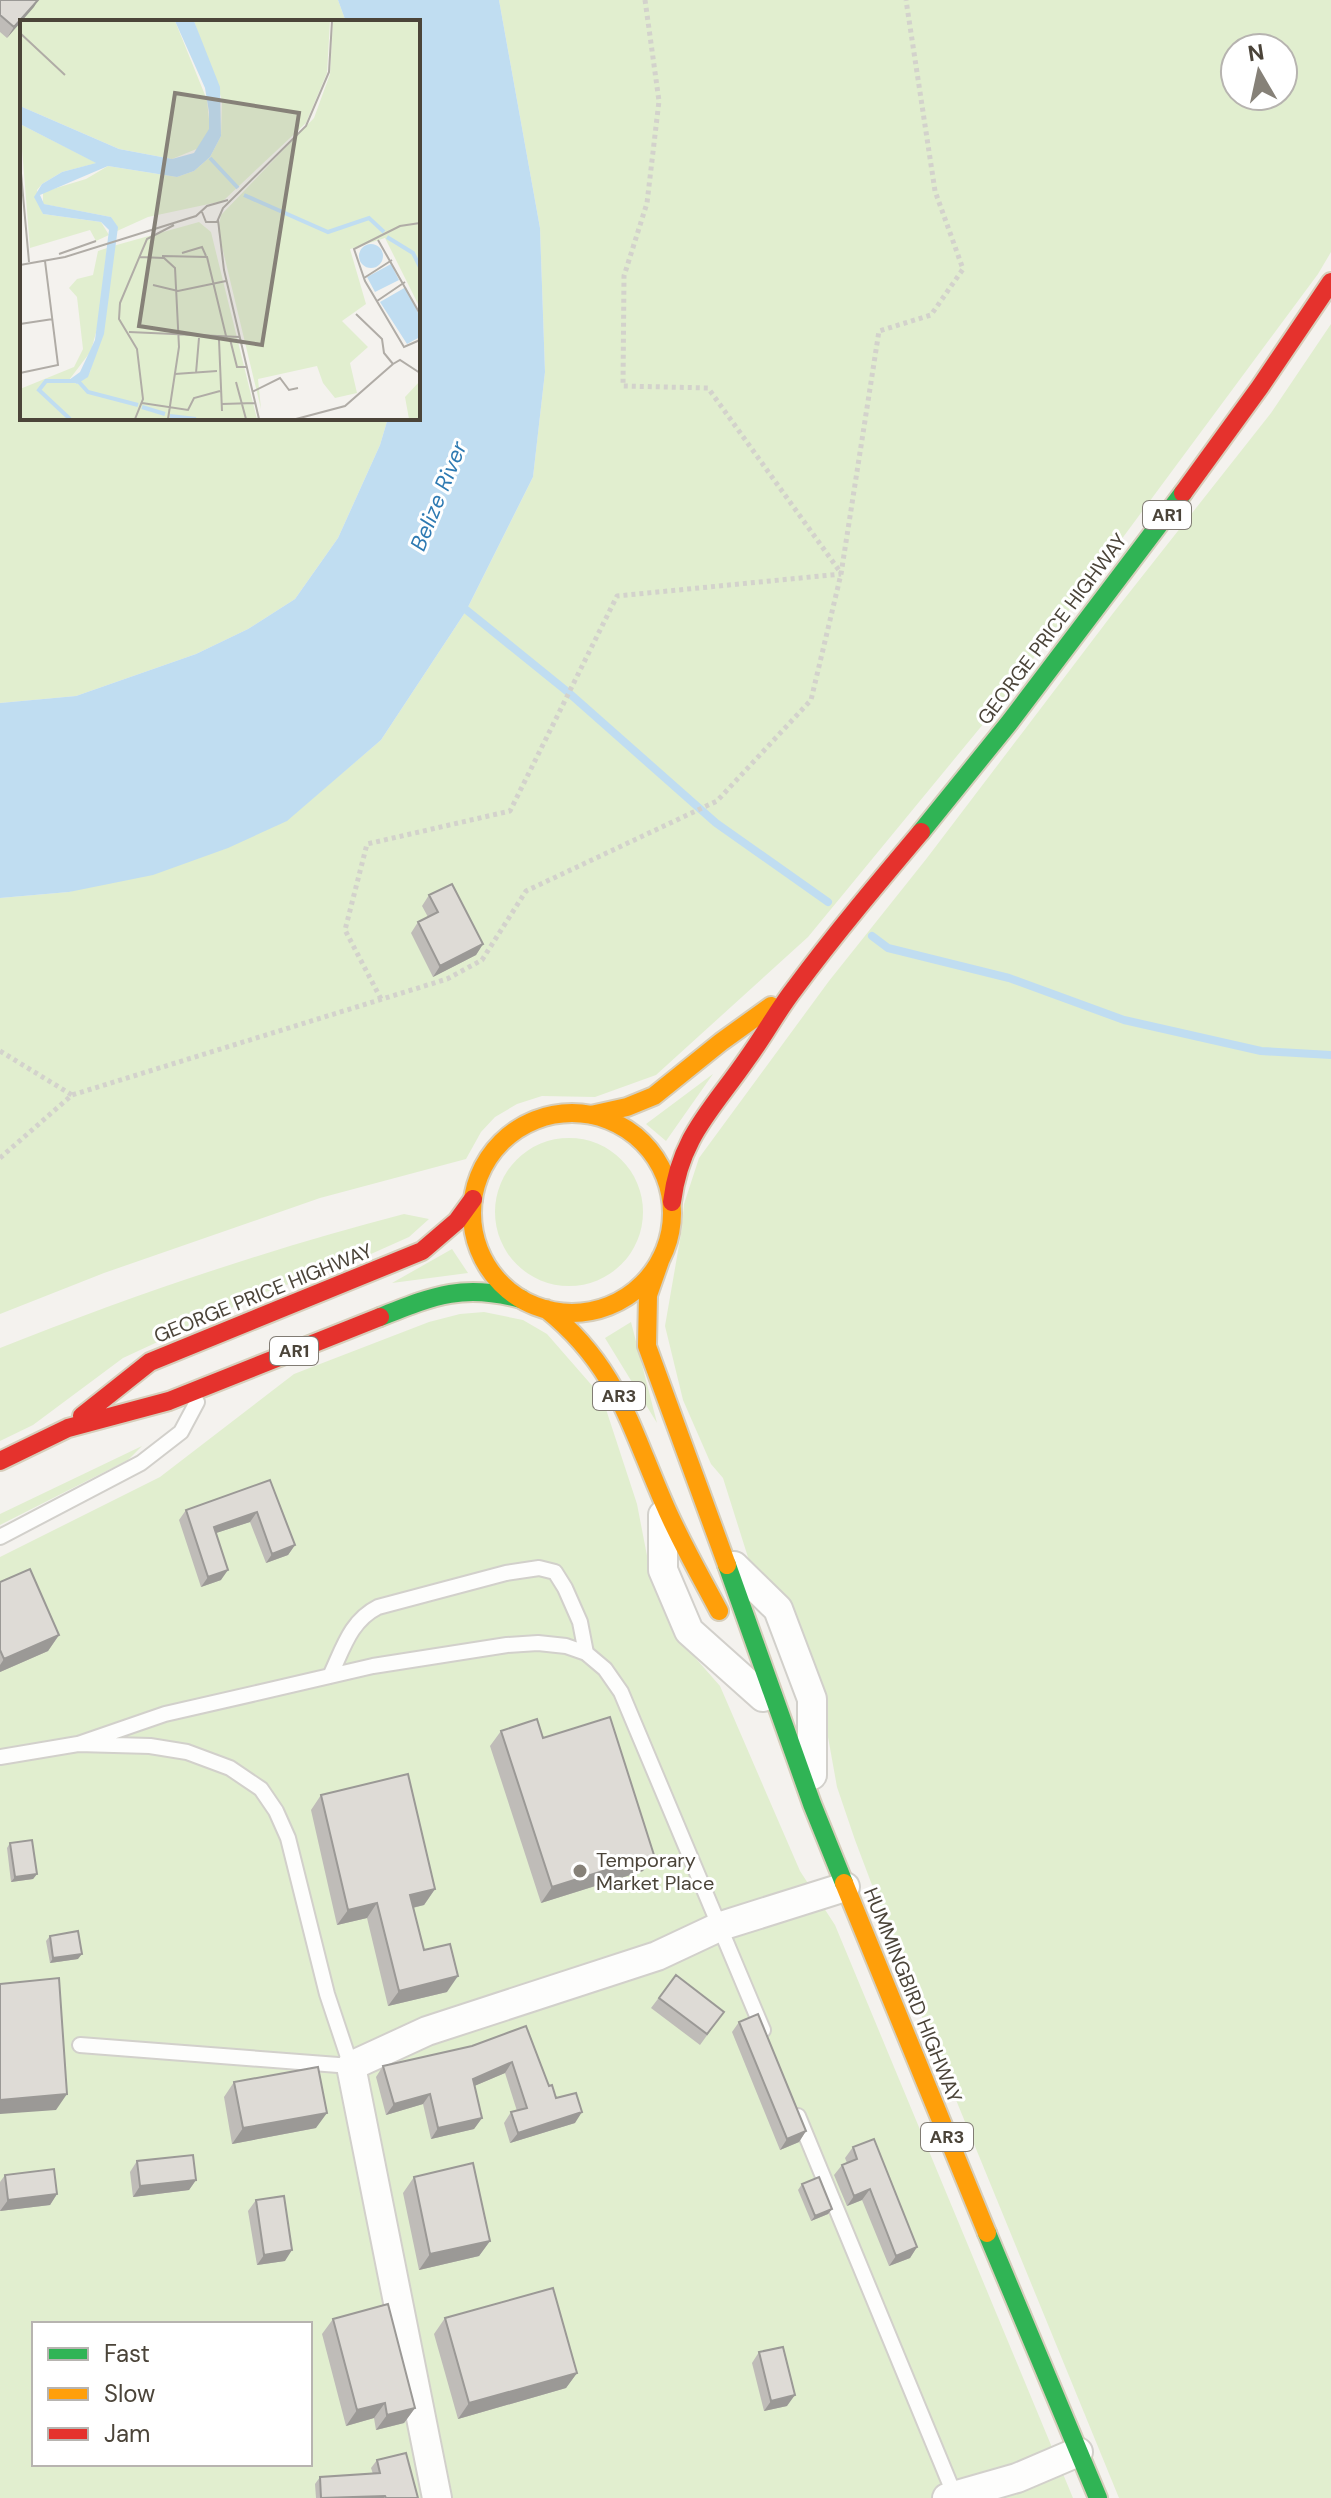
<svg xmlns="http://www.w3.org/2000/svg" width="1331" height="2498" viewBox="0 0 1331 2498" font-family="'DM Sans',sans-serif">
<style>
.green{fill:#e1eecf;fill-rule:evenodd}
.water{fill:#c0ddf1}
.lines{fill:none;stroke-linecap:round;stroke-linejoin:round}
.stream{stroke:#c0ddf1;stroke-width:8}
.lane-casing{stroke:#d2d0cb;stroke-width:18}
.street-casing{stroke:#d2d0cb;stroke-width:32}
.fast-casing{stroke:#d6cebb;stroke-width:22}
.slow-casing{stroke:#d6cebb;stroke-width:22}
.jam-casing{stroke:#d6cebb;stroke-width:22}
.path{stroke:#d3d2cc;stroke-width:5;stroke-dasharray:4 4;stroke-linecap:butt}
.lane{stroke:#fdfdfc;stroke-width:14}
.street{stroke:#fdfdfc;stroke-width:28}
.fast{stroke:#30b455;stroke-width:18}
.slow{stroke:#ff9f0a;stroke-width:18}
.jam{stroke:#e5322d;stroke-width:18}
.wall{fill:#bfbcb8}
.shaded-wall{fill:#9b9996}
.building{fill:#dedbd6;stroke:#9b9996;stroke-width:2}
.poi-dot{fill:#868178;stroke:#fff;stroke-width:3}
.labels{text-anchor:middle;stroke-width:6;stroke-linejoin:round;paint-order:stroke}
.shield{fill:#fff;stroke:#817c74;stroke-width:2}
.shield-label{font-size:18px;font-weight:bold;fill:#4b4439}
.street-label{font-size:20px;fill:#4b4439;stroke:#fff}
.poi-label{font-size:20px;fill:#4b4439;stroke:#fff;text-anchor:start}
.water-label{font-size:22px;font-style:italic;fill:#2e7ab2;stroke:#fff}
.inset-river{fill:none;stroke:#c0ddf1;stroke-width:4}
.inset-road{fill:none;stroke:#b0aca6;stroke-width:2}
.view{fill:#868178;fill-opacity:0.15;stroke:#868178;stroke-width:4}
.inset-edge{fill:none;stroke:#4b4439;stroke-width:4}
</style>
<rect width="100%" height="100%" fill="#f4f2ee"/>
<!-- green -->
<path class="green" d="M0,0H338L346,22H22V418H388L380,445L338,538L295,599L248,629L196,654L76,696L0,703Z
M499,0H1331V252L1318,274L998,706L808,937L656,1075L595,1097L542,1096L517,1104L495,1117L481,1132L466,1159L320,1198L104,1273L0,1314V898L69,892L287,820L381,740L466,611L533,477L545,372L540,228ZM1235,48H1283V96H1235Z
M1331,324V2498H1119L920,2012L855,1840L837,1787L821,1698L752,1570L723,1478L711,1464L683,1400L665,1326L682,1228L684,1204L699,1158L829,981L927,858L1114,612L1271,413Z
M713,1074L666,1141L646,1124Z
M495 1212a74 74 0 1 1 148 0a74 74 0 1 1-148 0Z
M404,1214L429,1219L409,1237L353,1262L263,1293L123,1358L33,1425L0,1441V1348C130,1296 269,1249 404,1214Z
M452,1249L468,1273L392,1283Z
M484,1312L523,1320L547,1334L602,1397L637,1504L649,1566L677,1637L720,1686L800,1871L835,1925L1073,2498H0V1557L160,1477L294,1374L429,1322L460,1314ZM34,2324H310V2464H34Z
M631,1322L657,1423L605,1338Z
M142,1446L128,1460L0,1525V1514Z"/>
<!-- water -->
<path class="water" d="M338,0H499L540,228L545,372L533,477L466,611L381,740L287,821L228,848L153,875L69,892L0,898V703L76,696L196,654L248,629L295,599L338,538L380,445L388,418H418V22H346Z"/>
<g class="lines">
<!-- stream -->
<path class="stream" d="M459,604L569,693L716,823L828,902
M872,936L888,948L1009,978L1124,1020L1261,1051L1331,1055"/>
<defs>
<path id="lane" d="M0,1537L141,1463L181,1432L197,1402
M330,1676C343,1649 350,1621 378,1607L506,1573L539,1568L555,1572L565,1588L580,1622L586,1653
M78,1744L165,1714L261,1692L373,1666L507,1645L538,1643L566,1646L586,1653L605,1669L621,1692L763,2030
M0,1757L78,1744L150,1746L187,1752L230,1768L261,1789L276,1811L288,1838L327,1994L351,2066L80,2045
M798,2116L955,2496"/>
<path id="street" d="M663,1515V1570L689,1631L763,1697
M734,1566L778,1609L812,1699V1775
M437,2498L351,2066L427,2031L657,1956L721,1926L845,1887
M947,2498L1017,2478L1078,2452"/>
<path id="fast" d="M921,832L1009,723L1183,493
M380,1317C433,1296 463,1283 521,1299
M727,1565L812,1804L844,1883
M987,2233L1098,2498"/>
<path id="slow" d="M472 1213a100 100 0 1 1 200 0a100 100 0 1 1-200 0Z
M591,1115L627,1107L654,1096L721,1042L771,1006
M661,1258L648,1295L647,1346L727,1565
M546,1309C616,1365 629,1423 663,1501C679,1539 700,1575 719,1611
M844,1883L987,2233"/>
<path id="jam" d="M1183,493L1260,387L1331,282
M672,1202C680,1137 712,1110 747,1059C764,1036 777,1011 795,988C835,934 878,883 921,832
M82,1416L150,1362L422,1251L457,1221L473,1199
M0,1461L68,1428L169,1401L380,1317"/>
</defs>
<!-- lane casing -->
<use href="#lane" class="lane-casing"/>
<!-- street casing -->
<use href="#street" class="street-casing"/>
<!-- fast casing -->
<use href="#fast" class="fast-casing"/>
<!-- slow casing -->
<use href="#slow" class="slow-casing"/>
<!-- jam casing -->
<use href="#jam" class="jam-casing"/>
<!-- path -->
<path class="path" d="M645,0L659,101L647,203L624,276L623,386L708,388L841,573
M381,999L345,930L367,844L510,811L617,596L841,574
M0,1051L72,1095
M0,1158L72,1095L447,979L482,960L526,891L717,801L811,700L841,574L879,331L931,315L963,269L935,191L906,0"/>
<!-- lane -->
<use href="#lane" class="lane"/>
<!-- street -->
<use href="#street" class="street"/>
<!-- fast -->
<use href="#fast" class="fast"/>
<!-- slow -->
<use href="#slow" class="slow"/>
<!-- jam -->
<use href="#jam" class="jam"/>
</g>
<!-- wall -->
<path class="wall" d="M0,0H38L7,38L0,32Z
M429,895L483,944L476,955L433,977L411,933L418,922L428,917L422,906Z
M270,1480L295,1545L288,1555L266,1563L250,1522L216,1533L221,1580L201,1587L179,1520L186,1510Z
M0,1582L59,1635L48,1651L0,1672Z
M501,1731L543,1738L654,1855L643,1871L541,1903L490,1746Z
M321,1795L435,1889L424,1905L413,1908L424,1950L447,1992L388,2006L367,1918L337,1925L311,1810Z
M10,1843L37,1874L33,1879L11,1882L7,1848Z
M50,1936L78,1959L50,1963L46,1941Z
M676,1975L724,2012L700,2045L651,2008Z
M739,2022L806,2131L799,2142L780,2150L732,2032Z
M526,2026L549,2086L575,2123L510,2143L504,2123L511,2112L517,2111L505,2073L474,2086L482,2118L474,2129L431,2139L423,2104L386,2115L376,2077L383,2066L472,2046Z
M234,2082L316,2128L232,2144L224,2097Z
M853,2147L917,2247L910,2258L889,2266L862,2200L847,2206L834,2175L842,2165L847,2163L845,2158Z
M137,2161L196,2180L189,2190L133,2197L130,2172Z
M5,2175L57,2194L50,2205L0,2211V2182Z
M414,2177L490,2241L479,2256L419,2270L403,2193Z
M802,2184L832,2209L828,2214L811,2221L798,2190Z
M256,2200L285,2261L257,2265L248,2211Z
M445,2318L577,2373L566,2388L458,2419L434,2334Z
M333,2319L415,2408L404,2423L376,2430L374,2418L346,2426L322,2334Z
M759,2352L787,2406L764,2411L752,2363Z
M377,2460L418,2498H316L315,2484L320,2477L373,2474L371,2468Z"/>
<!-- shaded-wall -->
<path class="shaded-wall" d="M38,0L34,7L7,38L14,27Z
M483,944L476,955L433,977L440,966Z
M257,1512L250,1522L207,1536L214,1527Z
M295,1545L288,1555L266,1563L272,1554Z
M228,1570L221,1580L201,1587L208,1577Z
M59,1635L48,1651L0,1672V1665L4,1659Z
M654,1855L643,1871L541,1903L552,1887Z
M37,1874L33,1879L11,1882L15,1877Z
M435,1889L424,1905L399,1911L410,1895Z
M377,1903L367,1918L337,1925L348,1910Z
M82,1954L78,1959L50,1963L53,1958Z
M458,1976L447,1992L388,2006L399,1991Z
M512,2062L505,2073L465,2090L473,2079Z
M67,2094L56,2110L0,2114V2100Z
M430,2094L423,2104L386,2115L394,2104Z
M582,2112L575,2123L510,2143L518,2133Z
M327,2113L316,2128L232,2144L243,2128Z
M482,2118L474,2129L431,2139L438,2128Z
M806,2131L799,2142L780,2150L787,2139Z
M196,2180L189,2190L133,2197L140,2186Z
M870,2189L862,2200L847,2206L854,2196Z
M57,2194L50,2205L0,2211L8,2200Z
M832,2209L828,2214L811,2221L815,2216Z
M490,2241L479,2256L419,2270L430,2254Z
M917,2247L910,2258L889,2266L896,2256Z
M292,2250L285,2261L257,2265L264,2255Z
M577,2373L566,2388L458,2419L469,2403Z
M795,2395L787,2406L764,2411L771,2401Z
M385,2403L374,2418L346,2426L357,2410Z
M415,2408L404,2423L376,2430L387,2415Z
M385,2496L384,2498H333Z"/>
<!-- building -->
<path class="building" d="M0,0H38L14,27L0,15Z
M452,884L483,944L440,966L418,922L438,912L429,895Z
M270,1480L295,1545L272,1554L257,1512L214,1527L228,1570L208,1577L186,1510Z
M30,1569L59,1635L4,1659L0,1650V1582Z
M610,1717L654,1855L552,1887L501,1731L537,1719L543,1738Z
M408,1774L435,1889L410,1895L424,1950L450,1944L458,1976L399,1991L377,1903L348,1910L321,1795Z
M32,1840L37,1874L15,1877L10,1843Z
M78,1931L82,1954L53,1958L50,1936Z
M676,1975L724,2012L707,2034L659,1998Z
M59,1978L67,2094L0,2100V1984Z
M758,2014L806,2131L787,2139L739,2022Z
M526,2026L549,2086L552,2085L556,2098L576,2093L582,2112L518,2133L511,2112L527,2108L512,2062L473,2079L482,2118L438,2128L430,2094L394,2104L383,2066L472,2046Z
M318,2067L327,2113L243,2128L234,2082Z
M874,2139L917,2247L896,2256L870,2189L854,2196L842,2165L857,2159L853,2147Z
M193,2155L196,2180L140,2186L137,2161Z
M473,2163L490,2241L430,2254L414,2177Z
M54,2169L57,2194L8,2200L5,2175Z
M819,2177L832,2209L815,2216L802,2184Z
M284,2196L292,2250L264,2255L256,2200Z
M553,2288L577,2373L469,2403L445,2318Z
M388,2304L415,2408L387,2415L385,2403L357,2410L333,2319Z
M783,2347L795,2395L771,2401L759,2352Z
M406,2453L418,2498H386L385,2496L321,2498L320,2477L380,2473L377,2460Z"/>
<!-- markers -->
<circle class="poi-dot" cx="580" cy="1871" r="8"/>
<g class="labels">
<!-- shield labels -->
<g class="shield">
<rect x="1143" y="501" width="48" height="28" rx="6"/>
<rect x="270" y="1337" width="48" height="28" rx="6"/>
<rect x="593" y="1382" width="52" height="28" rx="6"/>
<rect x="921" y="2123" width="52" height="28" rx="6"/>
</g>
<g class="shield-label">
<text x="1167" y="521">AR1</text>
<text x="294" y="1357">AR1</text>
<text x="619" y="1402">AR3</text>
<text x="947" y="2143">AR3</text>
</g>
<!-- street labels -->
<g class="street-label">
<text transform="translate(1052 629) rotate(-53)" y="7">GEORGE PRICE HIGHWAY</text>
<text transform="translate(263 1293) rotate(-22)" y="7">GEORGE PRICE HIGHWAY</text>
<text transform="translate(913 1995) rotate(68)" y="7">HUMMINGBIRD HIGHWAY</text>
</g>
<!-- poi labels -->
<g class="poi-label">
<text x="596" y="1867">Temporary<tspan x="596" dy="23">Market Place</tspan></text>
</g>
<!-- water labels -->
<g class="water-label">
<text transform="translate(438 496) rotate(-68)" y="8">Belize River</text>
</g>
</g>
<!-- overview -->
<g transform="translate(20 20)">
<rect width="400" height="400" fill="#f4f2ee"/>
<path d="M0,1H155L187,80L190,109L179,128L152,139L99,129L0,86ZM174,1H310L307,53L286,103L203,181L128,197L97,211L91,197L23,184V172L66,159L88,146L157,157L174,151L190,137L201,116L202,80ZM313,1H400V288L365,218L330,229L346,284L322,301L348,327L330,343L337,373L315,378L303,363L297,346L238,359L241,389L198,210L201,195L294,98L310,54ZM0,104L77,143L42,152L22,164L17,170L23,194L81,202L89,215L76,221L70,210L10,228ZM179,202L191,212L237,399H0V369L54,347L63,329L57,277L49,268L57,259L73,255L78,231L87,228L78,305L71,331L49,360L57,364L70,352L87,285L93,226ZM400,361V399H389L385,377Z" fill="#e1eecf"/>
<path d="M155,1H174L200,67L201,116L190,137L174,151L157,157L88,146L20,175L24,184L91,197L98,207L84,314L68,357L57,364L49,360L60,352L75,320L89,210L81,202L23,194L14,177L22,164L42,152L76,143L0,104V86L99,129L152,139L174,133L189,109V92L185,68ZM339 236a12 12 0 1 1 24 0a12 12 0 1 1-24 0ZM371,244L379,260L355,272L347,257ZM386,267L400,297V317L387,324L360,282Z" fill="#c0ddf1"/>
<path class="inset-river" d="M190,138L218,168M224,175L308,212L349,198L364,212M367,217L393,233L400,247M59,362L68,372L118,385M122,387L145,394M150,396L176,399M50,399L19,370L26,361H55"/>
<path class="inset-road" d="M0,13L45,55M0,142L9,242M182,192L186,202H197L203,188L286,106L309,52L312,1M198,200L204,250L239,399M400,203L380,206L334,229L345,261L384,327L400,320M358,220L400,294M162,233L182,227L186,236M39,234L76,221M142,236L187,237L207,320M119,237L144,238L155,248L159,327L148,399M0,245L45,237L176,196L187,186L208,180M344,258L372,240M133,265L158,271L206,261M357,281L385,262M336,294L362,319L364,333L373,344M0,304L33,299M109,312L220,317M210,319L217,347H227M199,320L202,391M373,344L380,340L400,353M0,353L38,345L25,241M176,353L179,318M155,354L197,351M216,362L226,399M232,372L260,358L269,370L278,368M122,383L168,390L174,378L200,371M202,384L235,383M115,399L123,379L117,329L99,299L100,283L127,219L154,205M276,399L325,386L373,344"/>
<path class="view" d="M155,73L279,93L242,325L119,306Z"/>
<rect width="400" height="400" class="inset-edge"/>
</g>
<!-- legend -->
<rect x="32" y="2322" width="280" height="144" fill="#ffffff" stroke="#b7b4b0" stroke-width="2"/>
<rect x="48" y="2348" width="40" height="12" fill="#30b455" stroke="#b7b4b0" stroke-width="2"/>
<text x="104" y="2362" font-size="24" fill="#4b4439">Fast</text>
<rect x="48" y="2388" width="40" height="12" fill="#ff9f0a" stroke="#b7b4b0" stroke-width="2"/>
<text x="104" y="2402" font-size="24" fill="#4b4439">Slow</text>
<rect x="48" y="2428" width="40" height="12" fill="#e5322d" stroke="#b7b4b0" stroke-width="2"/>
<text x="104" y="2442" font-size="24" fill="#4b4439">Jam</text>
<!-- north arrow -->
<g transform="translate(1259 72) rotate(351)"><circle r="38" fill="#ffffff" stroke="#b7b4b0" stroke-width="2"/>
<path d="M0-6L14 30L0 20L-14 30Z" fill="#868178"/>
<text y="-12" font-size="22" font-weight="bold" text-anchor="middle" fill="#4b4439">N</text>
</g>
</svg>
